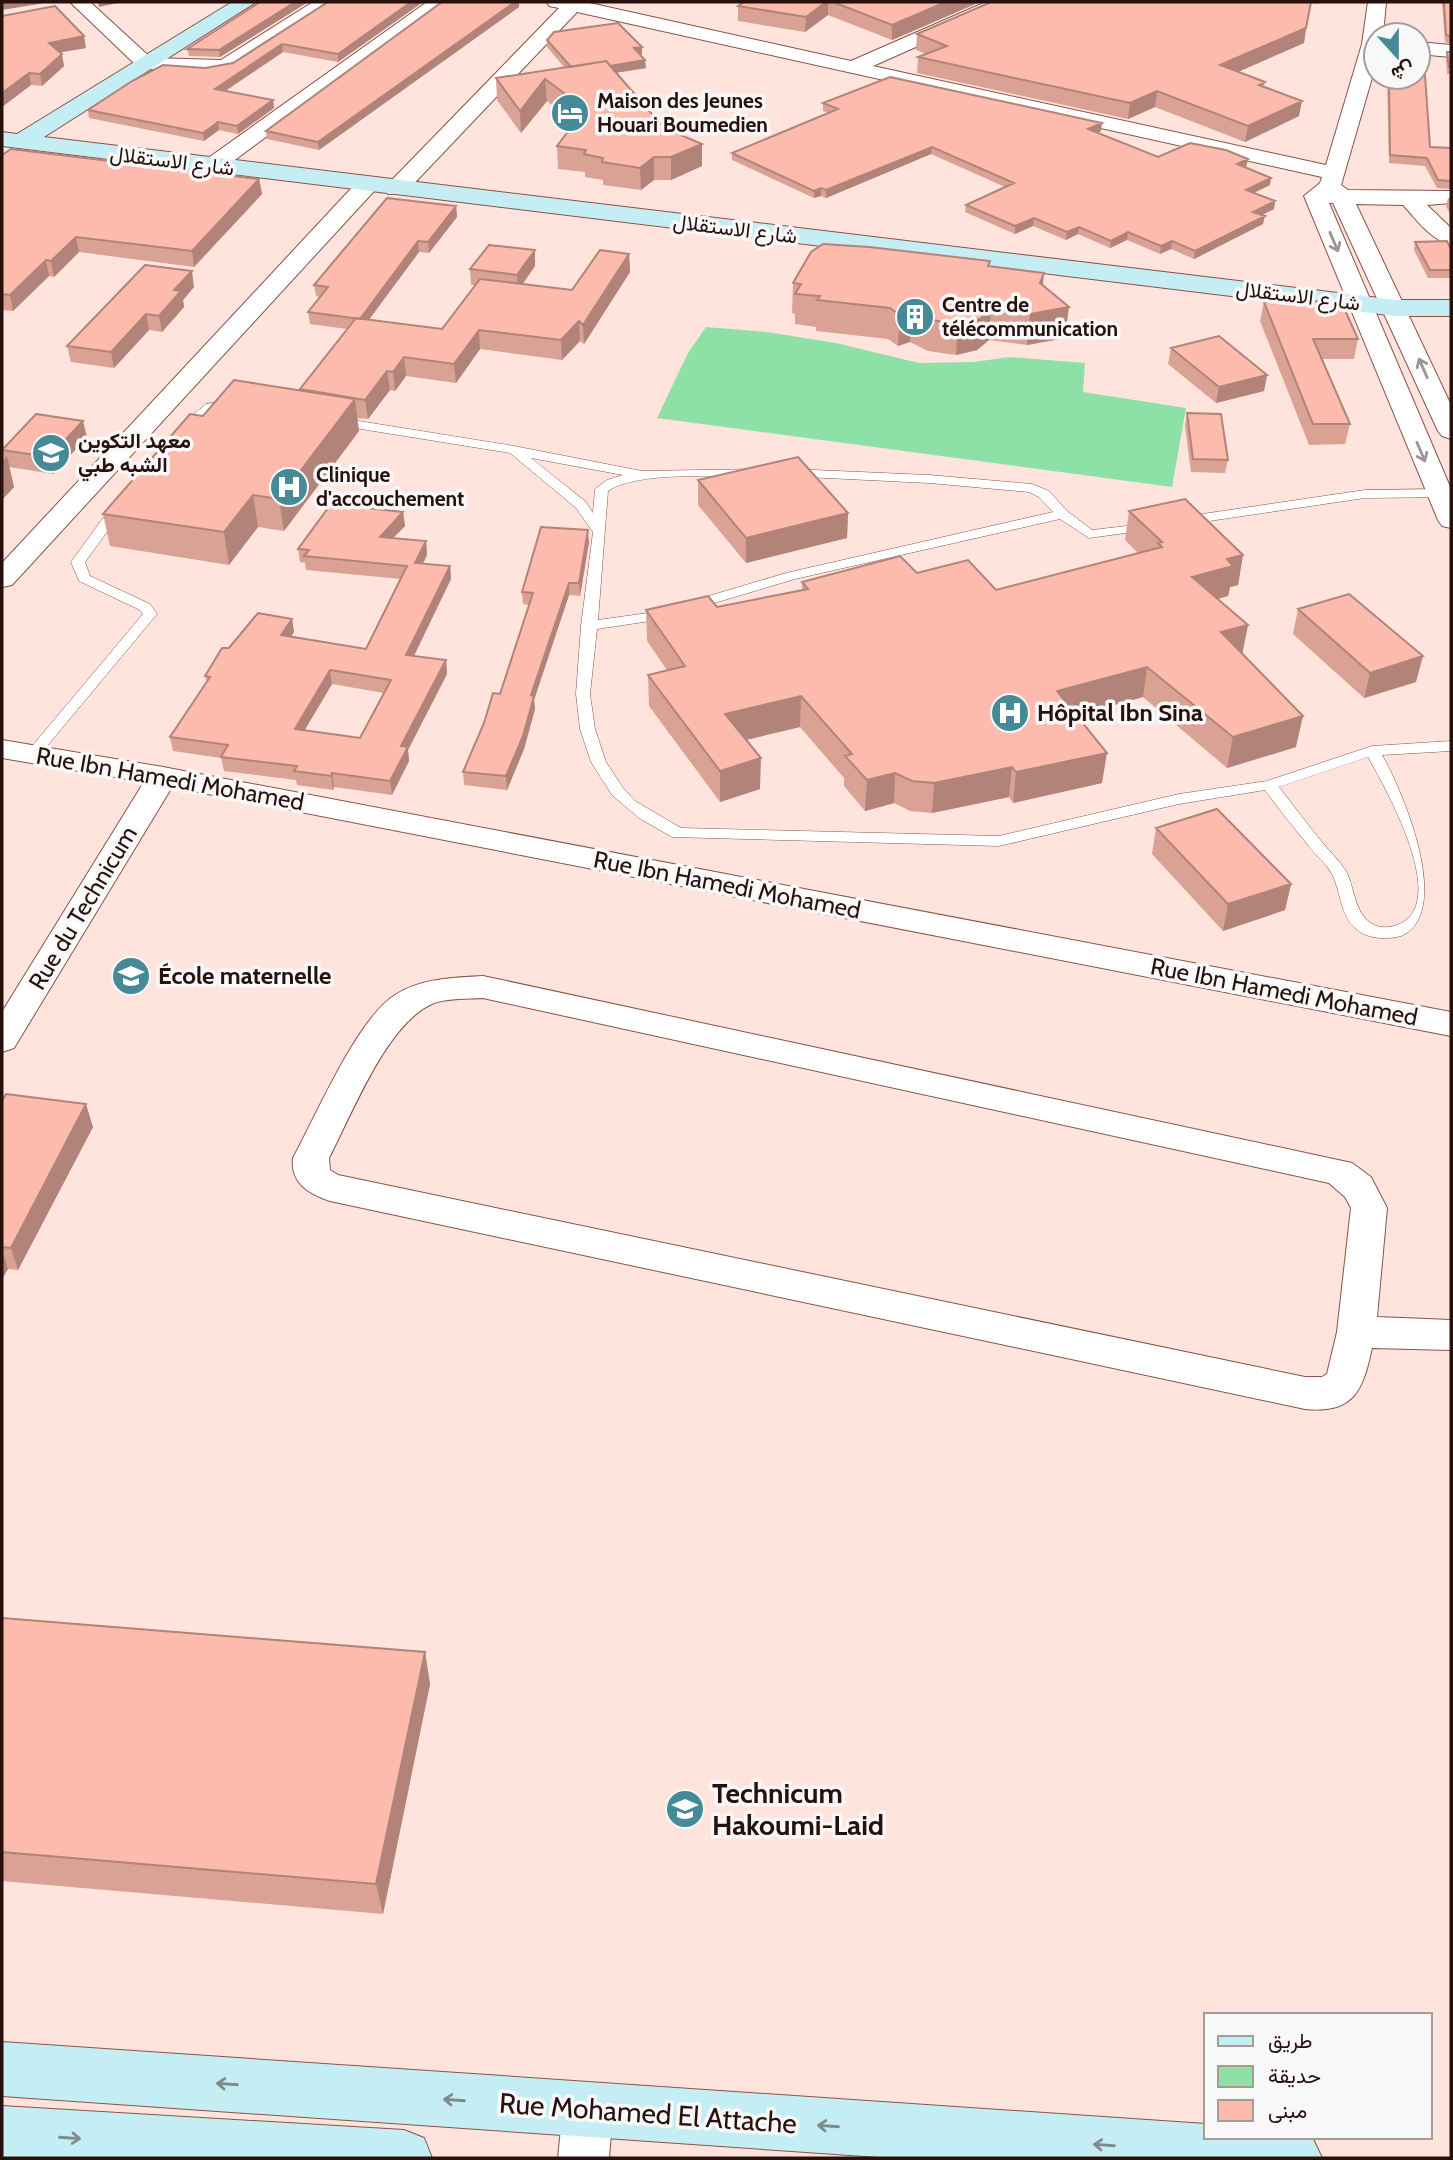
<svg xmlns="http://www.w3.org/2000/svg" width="1453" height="2160" viewBox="0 0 1453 2160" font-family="Cabin,Vazirmatn,sans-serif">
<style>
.green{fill:#8de0a6}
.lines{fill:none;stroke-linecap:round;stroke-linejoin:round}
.lane-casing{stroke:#8b5246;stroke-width:1}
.street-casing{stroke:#8b5246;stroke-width:2}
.secondary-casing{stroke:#8b5246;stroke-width:2}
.lane{fill:#fff;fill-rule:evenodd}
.street{fill:#fff;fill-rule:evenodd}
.secondary{fill:#c5edf4;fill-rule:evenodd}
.wall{fill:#daa195;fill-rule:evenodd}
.shaded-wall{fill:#b18379}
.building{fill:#fdbbad;stroke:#b18379;stroke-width:2;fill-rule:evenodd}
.oneway{stroke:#9e9492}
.oneway2{stroke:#7e8a8c}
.labels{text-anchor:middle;stroke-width:7;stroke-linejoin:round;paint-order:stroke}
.far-poi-label{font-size:21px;font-weight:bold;fill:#28110d;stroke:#f8f8f8;text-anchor:start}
.far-street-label{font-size:21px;fill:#28110d;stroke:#f8f8f8}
.poi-label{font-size:24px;font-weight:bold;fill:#28110d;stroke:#f8f8f8;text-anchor:start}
.street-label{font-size:24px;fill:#28110d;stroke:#f8f8f8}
.near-poi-label{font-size:28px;font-weight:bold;fill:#28110d;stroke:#f8f8f8;text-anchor:start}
.near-street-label{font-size:28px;fill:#28110d;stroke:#f8f8f8}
</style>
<rect width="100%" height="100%" fill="#ffe4dd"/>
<!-- green -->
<path class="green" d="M706,327L767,332L836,343L919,363L974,362L1009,357L1085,363L1083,392L1186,408L1172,487L657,418L688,353Z"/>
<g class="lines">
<defs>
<path id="lane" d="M234,400L238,401V407L215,409L185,433L181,434L175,430L206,404Z
M334,417L514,446L642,471L761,469V475L756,476C719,477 636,471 608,491L598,620L655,612L786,573L1053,512L1039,497L1029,492L929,483L786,476V470L791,469L929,475L1032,484L1049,491L1067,511L1092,530L1152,523V529L1147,530L1089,538L1060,519L795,579L657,620L597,629L590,694L595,729L606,762L623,788L635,801L681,828L999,836L1179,794L1267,781L1372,746L1451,741V751L1382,755C1405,795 1453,914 1401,936C1385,940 1367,939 1355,928C1340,914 1341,892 1332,874C1326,863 1315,855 1308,845C1293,827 1279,809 1265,790L1179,804L999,846L672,837L639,818L612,795L591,762L580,729L576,694L581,626L593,532L576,508L510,453L330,424L328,421ZM531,458L623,475L607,480L595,489L593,513L586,502ZM1368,757C1386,789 1452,905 1397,925C1386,929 1375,928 1367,920C1354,908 1354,886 1346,871C1339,860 1330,852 1322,842C1307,824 1293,805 1279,787Z
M1451,489V497L1365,498L1182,525L1175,521L1182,517L1365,490Z
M119,502L126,506L85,562L90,576L150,604L157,614L38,757H28L25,754L28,751L143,614L140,610L79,581L71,562L114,503Z"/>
<path id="street" d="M70,2H90L151,58L221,60L313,2H335L233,69L206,73L139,68Z
M427,2H448L220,171H204L201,166L204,161Z
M547,2H585L851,61L986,2H1010L1008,6L873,66L1326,165L1362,44L1368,2H1386L1383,35H1376V64L1341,185L1348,190L1451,191V203L1427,205L1451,228V245C1431,240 1417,220 1403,205L1356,204L1451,405V439L1442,436L1438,431L1333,203H1329L1451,489V528L1442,526L1438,520L1304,196L1320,183L1322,177L577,12L404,194H388L385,189L388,184L559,8L549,6Z
M1418,42L1451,45V57L1418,54Z
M367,178L375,180L378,185L375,190L12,585L2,587V563L359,180Z
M2,740L163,767L1451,1012V1036L172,787L14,1048L2,1052V1012L144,782L2,758Z
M483,976L1352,1163L1371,1177L1387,1208L1377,1317L1451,1320V1350L1372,1348C1363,1389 1355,1414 1305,1409L330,1201C309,1194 290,1183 293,1158C316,1116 357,1019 395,995C421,978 453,978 483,976ZM483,998L1329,1183L1345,1197L1351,1208L1337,1332L1327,1374L1322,1377H1305L338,1175L330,1170L329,1158C352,1114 387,1022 434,1003C449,998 468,999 483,998Z
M588,2084L606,2091L613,2109L609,2158H558L563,2109L570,2091Z"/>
<path id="secondary" d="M232,2H256L44,137L1396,300H1451V316H1396L2,146V132L17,134Z
M2,2042L1206,2124V2137H1312L1322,2158H893L2,2096Z
M2,2106L404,2130L424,2138L432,2158H2Z"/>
</defs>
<!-- lane casing -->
<use href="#lane" class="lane-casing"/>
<!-- street casing -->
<use href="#street" class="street-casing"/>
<!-- secondary casing -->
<use href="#secondary" class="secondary-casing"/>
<!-- lane -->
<use href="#lane" class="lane"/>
<!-- street -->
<use href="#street" class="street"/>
<!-- secondary -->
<use href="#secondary" class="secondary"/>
</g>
<!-- wall -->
<path class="wall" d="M260,2H308L220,57L189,56L187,49Z
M328,2H423L338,62L283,52L225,91L273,100L274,108L238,134L219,130L204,141L89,118L88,110L233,63Z
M744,2H980L892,40L828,15L805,32L738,21V6Z
M991,2H1318V4L1310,3L1304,43L1238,72L1265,82L1264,86L1299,116L1245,142L1155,107L1128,119L917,73L918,57L926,54L916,50L917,34Z
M1442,2H1451V44L1445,42Z
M519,7L319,150L267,139L266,131Z
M2,16L86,48L60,52L64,66L42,86L31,85L2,107Z
M547,40L642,54H640L646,68L615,73L664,128L702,144V166L671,180H654L641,190L603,185V180L585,177V172L558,169L557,146L575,123L547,101L521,133L497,100L496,78L565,68L547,47Z
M1447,52H1451V74H1447L1446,59Z
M1387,77H1418L1430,147L1451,148V189L1437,188L1425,166L1389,163Z
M823,103L1101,131L1097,133L1158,157L1248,159L1246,167H1245L1270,185L1254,193L1275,201L1274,209L1261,215L1263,224L1194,259L1171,249L1160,254L1127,240L1110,248L1078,234L1066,240L1033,226L1015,234L965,212L966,205L1005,187L931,154L826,198L821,196L814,198L732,160V153L829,113L823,111Z
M2,155L259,179L262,194L194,267L79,252L54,277L49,276L13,311L2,310Z
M1448,198H1451V216L1446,206Z
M456,206L457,217L429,253L419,252L369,320L442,329L475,285H471L470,269L535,250V266L523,284L572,290L629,254L630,272L584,344L580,341L562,360L480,349L456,383L406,376L395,391L390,390L368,419L357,418L359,431L284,531L258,527L229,565L110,546L103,514L203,416L300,391V389L347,329L310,324L308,312L320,297L316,296L314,285Z
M1415,242L1451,249V278H1428L1414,250Z
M989,267L1043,286L1065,338L1027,345L989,340L977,350L956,355L928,351L910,342L898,346L888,339L816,331V327L795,324V314L792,313L793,283Z
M194,287L183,300L184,307L162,332L149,330L114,368L71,362L67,346Z
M1264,302L1358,339L1354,359H1322L1350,424L1345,444L1309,445L1260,321Z
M1171,348L1267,375L1264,391L1216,403L1168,364Z
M1187,413L1228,460L1225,473L1191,472L1185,426Z
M87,437L53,474L9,467L14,487L2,500V449Z
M698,480L848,513L847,538L746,563L698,505Z
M1129,511L1243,555L1238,585L1230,587L1228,596L1218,599L1248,625L1242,654L1296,747L1227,768L1143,697L1076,716L1102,783L1013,803L1009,797L932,813L910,811L894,803L865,811L844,786V778L800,727L745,740L760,789L720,802L649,706L648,675L667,670L647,641L646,610L717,607L802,590V582L917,573L996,590L1138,553L1125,540Z
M403,512L405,526L393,538L426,541L427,555L423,564L450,566L451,579L414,656L446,660L447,674L408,750L409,761L392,795L334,787L333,790L297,785L296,780L224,771L221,758L173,751L170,737L207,682L205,676L229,648L292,619L294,632L291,637L366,649L401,579L306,570L305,563L300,562L298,549ZM332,684L384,693L360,738L304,731Z
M589,542L580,596L569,595L534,700L535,709L524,749L507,790L464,785L463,772L500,694L529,605L523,604L522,592Z
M1298,609L1416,682L1364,698L1293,634Z
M1156,828L1291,884L1285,910L1223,931L1152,854Z
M2,1101L93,1127L18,1270L8,1269L2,1279Z
M2,1618L425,1652L430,1684L383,1914L2,1881Z"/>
<!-- shaded-wall -->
<path class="shaded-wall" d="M2,2H51L2,10Z
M98,2H122L99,7Z
M295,2H308L220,57L219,50Z
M411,2H423L338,62V54Z
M515,2H519V7L319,150L318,142Z
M826,2H828V15L805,32L806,17Z
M946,2H980L892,40V25Z
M1306,28L1304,43L1217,81L1220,65Z
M84,36L86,48L51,54L49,43Z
M282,44L283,52L216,97L215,89Z
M642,47V54L634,55V48Z
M62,54L64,66L42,86L40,74Z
M645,60L646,68L576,79L575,72Z
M29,73L31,85L2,107V93Z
M545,79L547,101L521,133L520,111Z
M1157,91L1155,107L1128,119L1130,103Z
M273,100L274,108L238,134L237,126Z
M1302,101L1299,116L1245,142L1248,126Z
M218,122L219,130L204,141L203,133Z
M1102,123L1101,131L1087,137L1088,129Z
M702,144V166L671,180V157Z
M932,147L931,154L826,198V190Z
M654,157V180L641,190L640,168Z
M1248,159L1246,167L1236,172L1237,164Z
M1271,178L1270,185L1245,197L1246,190Z
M259,179L262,194L194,267L192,251Z
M821,188V196L814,198V191Z
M1275,201L1274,209L1252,220L1253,212Z
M456,206L457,217L429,253L428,242Z
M1265,216L1263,224L1194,259L1195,251Z
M1034,218L1033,226L1015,234V226Z
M1079,227L1078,234L1066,240L1067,232Z
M1128,232L1127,240L1110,248L1111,241Z
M76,237L79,252L54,277L51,261Z
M418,241L419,252L361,330L360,319Z
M1172,241L1171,249L1160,254L1161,246Z
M535,250V266L518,290L517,275Z
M629,254L630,272L584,344L583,325Z
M46,260L49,276L13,311L10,295Z
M192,271L194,287L183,300L184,307L162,332L159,316L174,290Z
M1044,273L1041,303L1069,307L1065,338L1027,345L1030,314Z
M991,309L989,340L977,350L956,355L958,324Z
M912,311L910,342L898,346L900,315Z
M146,314L149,330L114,368L111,352Z
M579,321L580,341L562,360L561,340Z
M479,330L480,349L456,383L454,364Z
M404,357L406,376L395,391L393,372Z
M387,371L390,390L368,419L365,400Z
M1267,375L1264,391L1216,403L1219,387Z
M355,399L359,431L284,531L279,499Z
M83,421L87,437L53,474L49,457Z
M7,456L14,487L2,500V461Z
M253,495L258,527L229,565L224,532Z
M403,512L405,526L381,550L380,537Z
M848,513L847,538L746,563V538Z
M588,530L589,542L580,596L579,583Z
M426,541L427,555L416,577L415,563Z
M1243,555L1238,585L1230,587L1228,596L1187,607L1192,577L1227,559Z
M450,566L451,579L408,668L406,655Z
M569,583V595L534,700L535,709L524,749L507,790L506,776L531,695Z
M292,619L294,632L283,649L281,635Z
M1248,625L1242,655L1221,632Z
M1423,656L1416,682L1364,698L1370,673Z
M446,660L447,674L408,750L409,761L392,795L390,781L401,746Z
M1147,667L1143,697L1053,722L1057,691Z
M330,670L332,684L297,743L295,729Z
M801,696L800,727L725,745V714Z
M1303,716L1296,747L1227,768L1233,737Z
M1107,753L1102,783L1013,803L1016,772Z
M761,758L760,789L720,802V771Z
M1012,767L1009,797L932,813L934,783Z
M332,773L334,787L333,790L331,776Z
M895,773L894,803L865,811L867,780Z
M1291,884L1285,910L1223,931L1228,904Z
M86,1104L93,1127L18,1270L11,1248Z
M2,1250L8,1269L2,1279Z
M425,1652L430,1684L383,1914L376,1884Z"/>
<!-- building -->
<path class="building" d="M260,2H295L219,50L187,49Z
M328,2H411L338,54L282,44L215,89L273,100L237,126L218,122L203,133L88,110L132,81L163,65L205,68L233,63Z
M442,2H515L318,142L266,131Z
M744,2H826L806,17L738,6Z
M833,2H946L892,25Z
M991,2H1311L1306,28L1220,65L1265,82L1259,85L1302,101L1248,126L1157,91L1130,103L918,57L947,46L917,34Z
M1444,2H1451V36L1446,35Z
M55,6L84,36L49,43L62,54L40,74L29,73L2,93V16Z
M618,23L642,47L634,48L645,60L610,66L606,61L571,67L547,40L554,32Z
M1447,52H1451V67H1449Z
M1418,60L1424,61L1430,147L1451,148V181L1438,180L1427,158L1390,155L1389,77H1418Z
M606,61L664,128L702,144L671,157H654L640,168L602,162L603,158L584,154L586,150L557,146L585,109L545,79L520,111L496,78Z
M890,77L1102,123L1088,129L1158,157L1190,143L1226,150L1248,159L1237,164L1271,178L1246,190L1275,201L1253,212L1265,216L1195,251L1172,241L1161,246L1128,232L1111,241L1079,227L1067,232L1034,218L1015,226L966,205L1014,183L932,147L826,190L821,188L814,191L732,153L838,109L823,103Z
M11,149L259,179L192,251L76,237L51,261L46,260L10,295L2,294V155Z
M387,198L456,206L428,242L418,241L360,319L308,312L328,287L314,285Z
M1447,241L1451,249V270H1430L1415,242Z
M823,244L869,247L990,261L988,266L1044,273L1040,283L1069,307L1030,314L991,309L980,319L958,324L931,320L912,311L900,315L890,308L817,300L820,296L795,294L801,284L793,283L811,252Z
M489,245L535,250L517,275L470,269Z
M600,250L629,254L583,325L579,321L561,340L479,330L454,364L404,357L393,372L387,371L365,400L300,389L356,318L442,329L480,279L572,290Z
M145,265L192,271L174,290L181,291L159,316L146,314L111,352L67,346Z
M1341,301L1358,339H1313L1350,424H1313L1264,302Z
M1219,336L1267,375L1219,387L1171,348Z
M234,380L355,399L279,499L253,495L224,532L103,514L190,414L203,416Z
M1187,413L1221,414L1228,460L1193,459Z
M36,414L83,421L49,457L2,450Z
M798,457L848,513L746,538L698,480Z
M1185,499L1243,555L1227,559L1233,566L1192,577L1248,625L1221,632L1303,716L1233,737L1147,667L1057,691L1107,753L1016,772L1012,767L934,783L912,781L895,773L867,780L845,756L852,754L801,696L725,714L761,758L720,771L648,675L685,666L646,610L708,596L717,607L808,589L802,582L900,556L917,573L968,560L996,590L1162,547L1158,543L1162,542L1129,511Z
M331,504L403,512L380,537L426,541L415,563L450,566L406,655L446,660L401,746L408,747L390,781L332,773L331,776L294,771L297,766L221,757L228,745L170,737L210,677L205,676L222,648H229L258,613L292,619L281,635L366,649L407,566L304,556L309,550L298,549ZM330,670L391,680L360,738L295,729Z
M541,527L588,530L579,583H569L531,695L534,696L523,736L506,776L463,772L484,723L493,693L500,694L533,593L522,592Z
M1349,594L1423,656L1370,673L1298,609Z
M1217,809L1291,884L1228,904L1156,828Z
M6,1094L86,1104L11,1248L2,1247V1101Z
M2,1618L425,1652L376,1884L2,1852Z"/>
<!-- one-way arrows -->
<defs><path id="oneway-shaft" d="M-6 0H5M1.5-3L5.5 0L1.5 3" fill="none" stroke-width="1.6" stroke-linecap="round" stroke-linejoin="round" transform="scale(1.75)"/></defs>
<g class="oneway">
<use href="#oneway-shaft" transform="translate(1334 242) rotate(67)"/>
<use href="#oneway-shaft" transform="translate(1423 368) rotate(-114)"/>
<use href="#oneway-shaft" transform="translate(1421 452) rotate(67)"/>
</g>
<g class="oneway2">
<use href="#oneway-shaft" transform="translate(227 2084) rotate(-176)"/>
<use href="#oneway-shaft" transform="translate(454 2100) rotate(-176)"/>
<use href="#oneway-shaft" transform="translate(828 2126) rotate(-176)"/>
<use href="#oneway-shaft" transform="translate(70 2138) rotate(4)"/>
<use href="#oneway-shaft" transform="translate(1104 2145) rotate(-176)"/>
</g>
<!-- icons -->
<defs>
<symbol id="hotel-disc" viewBox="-11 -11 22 22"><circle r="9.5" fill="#468a98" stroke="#f8f8f8"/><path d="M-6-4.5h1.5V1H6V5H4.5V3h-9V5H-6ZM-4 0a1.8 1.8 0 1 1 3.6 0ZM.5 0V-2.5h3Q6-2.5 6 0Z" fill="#fff"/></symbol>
<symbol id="building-disc" viewBox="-11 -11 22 22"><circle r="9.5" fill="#468a98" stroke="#f8f8f8"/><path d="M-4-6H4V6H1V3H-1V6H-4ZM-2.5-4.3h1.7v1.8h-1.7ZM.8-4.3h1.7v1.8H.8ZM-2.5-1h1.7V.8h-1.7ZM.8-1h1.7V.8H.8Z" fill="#fff"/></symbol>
<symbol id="university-disc" viewBox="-11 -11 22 22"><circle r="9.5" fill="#468a98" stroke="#f8f8f8"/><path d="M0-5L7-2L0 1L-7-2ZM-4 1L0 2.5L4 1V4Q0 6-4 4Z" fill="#fff"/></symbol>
<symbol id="hospital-disc" viewBox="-11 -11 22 22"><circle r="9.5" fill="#468a98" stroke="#f8f8f8"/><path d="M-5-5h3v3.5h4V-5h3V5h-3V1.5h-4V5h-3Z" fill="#fff"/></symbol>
<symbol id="school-disc" viewBox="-11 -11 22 22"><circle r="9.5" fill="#468a98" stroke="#f8f8f8"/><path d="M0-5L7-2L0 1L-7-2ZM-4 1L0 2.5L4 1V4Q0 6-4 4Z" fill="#fff"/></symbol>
</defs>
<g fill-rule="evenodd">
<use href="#hotel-disc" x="548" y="91" width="44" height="44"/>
<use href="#building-disc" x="893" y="295" width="44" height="44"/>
<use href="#university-disc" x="29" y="431" width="44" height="44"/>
<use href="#hospital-disc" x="267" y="465" width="44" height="44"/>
<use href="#hospital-disc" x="988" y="691" width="44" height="44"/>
<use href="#school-disc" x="109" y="954" width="44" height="44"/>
<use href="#school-disc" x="663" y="1787" width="44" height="44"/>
</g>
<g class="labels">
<!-- far-poi labels -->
<g class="far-poi-label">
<text x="597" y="108">Maison des Jeunes<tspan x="597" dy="24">Houari Boumedien</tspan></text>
<text x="942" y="312">Centre de<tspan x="942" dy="24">télécommunication</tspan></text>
<text x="78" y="448">معهد التكوين<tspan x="78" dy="24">الشبه طبي</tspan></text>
<text x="316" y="482">Clinique<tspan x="316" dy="24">d'accouchement</tspan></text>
</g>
<!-- far-street labels -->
<g class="far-street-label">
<text transform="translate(172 161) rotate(7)" y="7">شارع الاستقلال</text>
<text transform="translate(735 229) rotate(7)" y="7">شارع الاستقلال</text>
<text transform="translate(1298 296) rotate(7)" y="7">شارع الاستقلال</text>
</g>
<!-- poi labels -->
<g class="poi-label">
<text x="1037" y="721">Hôpital Ibn Sina</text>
<text x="158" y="984">École maternelle</text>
</g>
<!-- street labels -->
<g class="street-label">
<text transform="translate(170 779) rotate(10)" y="8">Rue Ibn Hamedi Mohamed</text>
<text transform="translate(727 885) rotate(11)" y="8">Rue Ibn Hamedi Mohamed</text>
<text transform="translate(83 908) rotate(-59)" y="8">Rue du Technicum</text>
<text transform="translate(1284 992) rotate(11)" y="8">Rue Ibn Hamedi Mohamed</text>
</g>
<!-- near-poi labels -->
<g class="near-poi-label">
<text x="712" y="1803">Technicum<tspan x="712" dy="32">Hakoumi-Laid</tspan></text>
</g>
<!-- near-street labels -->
<g class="near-street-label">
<text transform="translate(648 2113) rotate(4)" y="10">Rue Mohamed El Attache</text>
</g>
</g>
<!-- border -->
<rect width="1453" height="2160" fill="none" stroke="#28110d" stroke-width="7"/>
<!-- legend -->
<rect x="1204" y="2013" width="228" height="126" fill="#f8f8f8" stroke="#a59c9a" stroke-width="2"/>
<rect x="1218" y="2036" width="35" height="10" fill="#c5edf4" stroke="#a59c9a" stroke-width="2"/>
<text x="1268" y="2048" font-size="21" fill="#28110d">طريق</text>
<rect x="1218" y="2066" width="35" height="21" fill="#8de0a6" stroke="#a59c9a" stroke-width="2"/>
<text x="1268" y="2083" font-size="21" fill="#28110d">حديقة</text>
<rect x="1218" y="2100" width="35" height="21" fill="#fdbbad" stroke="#a59c9a" stroke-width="2"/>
<text x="1268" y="2118" font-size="21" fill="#28110d">مبنى</text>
<!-- north arrow -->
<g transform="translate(1397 56) rotate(159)"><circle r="33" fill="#f8f8f8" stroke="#a59c9a" stroke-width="2"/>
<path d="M0-5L12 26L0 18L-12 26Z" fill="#468a98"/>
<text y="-10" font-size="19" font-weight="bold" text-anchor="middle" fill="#28110d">ش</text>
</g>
</svg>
